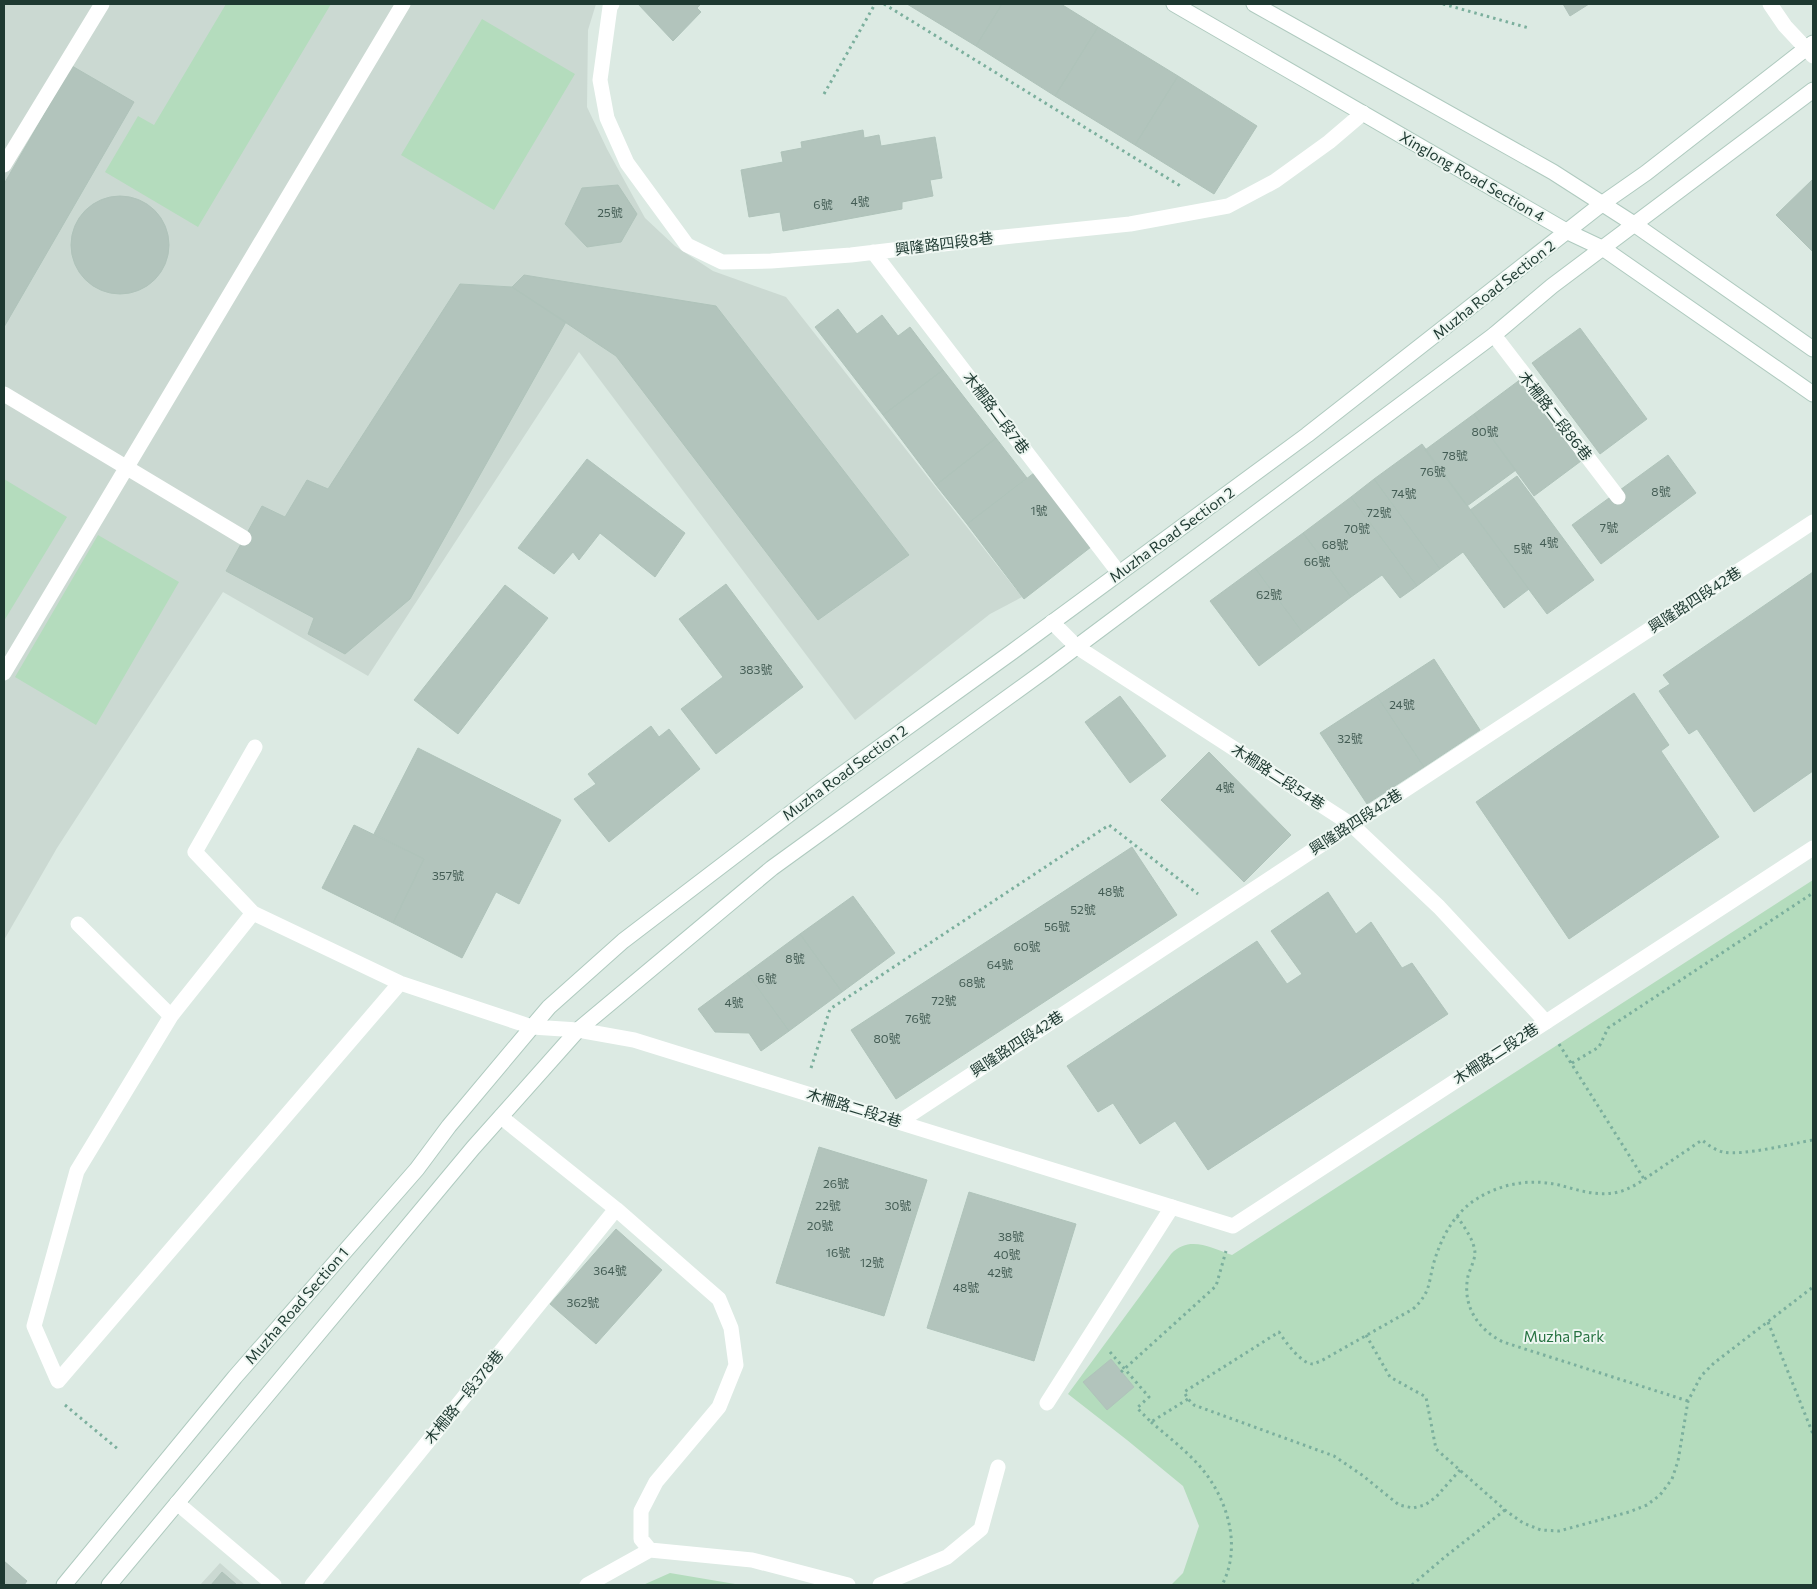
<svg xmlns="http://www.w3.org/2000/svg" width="1817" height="1589" viewBox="0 0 1817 1589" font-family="Commissioner,'Noto Sans TC',sans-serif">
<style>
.built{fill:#cbd9d2}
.green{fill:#b4dcbd}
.building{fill:#b2c4bc;stroke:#afc3ba}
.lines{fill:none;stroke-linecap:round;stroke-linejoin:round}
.secondary-casing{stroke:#afcabf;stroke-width:17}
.path{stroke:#7baf9d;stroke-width:3;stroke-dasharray:2.5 4;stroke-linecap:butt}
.lane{stroke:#fff;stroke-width:15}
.street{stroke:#fff;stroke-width:15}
.secondary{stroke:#fff;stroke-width:15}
.labels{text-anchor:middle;stroke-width:4;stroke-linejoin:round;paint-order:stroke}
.number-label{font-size:12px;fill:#435c54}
.street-label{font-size:15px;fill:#1e3931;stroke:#edf6f1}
.park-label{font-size:15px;fill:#267241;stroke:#edf6f1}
</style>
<rect width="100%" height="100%" fill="#dceae3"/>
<!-- built -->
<path class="built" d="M4,4H596L588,30L587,107L607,149L645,218L675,246L713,271L786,297L1022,597L990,614L855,720L579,352L368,676L223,592L57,848L4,940Z
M220,1563L245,1585H200Z"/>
<!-- green -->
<path class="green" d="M226,4H331L198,227L105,172L138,116L154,125Z
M482,19L575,74L494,210L401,155Z
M4,479L67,517L4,621Z
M98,535L179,582L96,725L15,677Z
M1813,880V1585H1171L1183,1573L1199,1526L1183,1486L1127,1440L1068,1394L1171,1254C1190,1235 1210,1248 1232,1255Z
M670,1573L741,1585H643Z"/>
<!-- building -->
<path class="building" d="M638,4H701L697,8L701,12L673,41Z
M907,4H1002L976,46Z
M1002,4H1061L1098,27L1055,96L976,46Z
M1563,4H1589L1570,16Z
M1098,27L1178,76L1135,145L1055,96Z
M72,66L134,102L4,327V184Z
M1178,76L1257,126L1214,194L1135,145Z
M863,130L864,138L879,135L881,146L935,137L942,178L930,180L933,196L902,202V209L783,231L780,212L749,217L741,170L783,162L781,152L802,148L801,142Z
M1813,179V252L1776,215Z
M618,185L637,214L621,242L587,247L565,224L582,188Z
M71 245a49 49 0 1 1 98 0a49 49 0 1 1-98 0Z
M524,275L716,306L909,555L818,620L616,356L512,287Z
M460,284L512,287L566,322L410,599L345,654L308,634L314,618L226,571L262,506L285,517L307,480L328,489Z
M838,309L857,334L882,315L898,336L910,327L943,370L883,415L815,327Z
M1580,328L1647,419L1600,454L1532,363Z
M943,370L996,438L936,485L883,415Z
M1521,379L1581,461L1534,496L1474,414Z
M1474,414L1516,470L1467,506L1425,450Z
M996,438L1027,478L967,524L936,485Z
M1422,444L1529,589L1504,608L1463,552L1440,569L1374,479Z
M1668,455L1696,493L1601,564L1572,525Z
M587,459L685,533L655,577L600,533L579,560L573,552L554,574L518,548Z
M1034,473L1091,547L1024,599L967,524Z
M1517,476L1594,580L1547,614L1470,510Z
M1374,479L1440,569L1417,586L1351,497Z
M1351,497L1417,586L1400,598L1382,575L1351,597L1303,533Z
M1303,533L1351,597L1303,633L1255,568Z
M1255,568L1303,633L1259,666L1210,601Z
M1813,572V771L1754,812L1697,729L1689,734L1659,691L1670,684L1663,675Z
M726,584L803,687L716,754L681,709L723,677L679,619Z
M505,585L548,618L458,734L414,700Z
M1434,659L1480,730L1424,767L1377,696Z
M1634,693L1669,745L1661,751L1719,837L1569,939L1476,802Z
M1120,696L1166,756L1130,783L1085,722Z
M1377,696L1424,767L1367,804L1320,733Z
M651,726L659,737L669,729L700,769L609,842L574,799L596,784L588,774Z
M418,748L561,820L519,904L496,892L462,958L393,923L424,859L374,834Z
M1209,752L1291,835L1244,882L1161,800Z
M354,825L424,859L393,923L322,888Z
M1132,847L1177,915L896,1099L851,1030Z
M1328,892L1356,934L1371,922L1402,968L1412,963L1448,1014L1208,1170L1175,1121L1140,1144L1113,1103L1098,1112L1067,1066L1257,941L1287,984L1302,974L1271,931Z
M853,896L895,953L842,992L800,934Z
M800,934L842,992L789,1031L747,973Z
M747,973L789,1031L761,1051L749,1033L715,1032L698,1009Z
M819,1147L927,1180L884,1316L776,1283Z
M969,1192L1076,1224L1034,1361L927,1328Z
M616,1229L662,1270L596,1344L550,1304Z
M1111,1359L1134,1387L1107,1410L1083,1382Z
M4,1561L27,1581L24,1585H4Z
M222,1572L237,1585H211Z"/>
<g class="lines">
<defs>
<path id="secondary" d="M1174,4L1568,232L1604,249L1813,394
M1254,4L1553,172L1634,224L1813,349
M64,1585L235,1377L417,1169L449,1126L532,1027L549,1007L623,941L834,780L1012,652L1307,435L1603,203L1646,173L1813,43
M109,1585L473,1148L578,1030L772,868L1047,669L1494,335L1552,286L1813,90"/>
</defs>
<!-- secondary casing -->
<use href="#secondary" class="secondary-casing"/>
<!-- path -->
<path class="path" d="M884,4L1182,187
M1443,4L1529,28
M824,94L875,4
M1559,1044L1644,1179
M1572,1063L1599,1047L1608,1028L1813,893
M811,1068L830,1009L1109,825L1198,894
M1457,1216C1464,1227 1475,1241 1475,1254C1474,1262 1470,1269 1468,1276C1462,1305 1477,1329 1503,1342L1688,1401
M1768,1322L1813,1434
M1366,1335L1390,1377L1426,1397L1436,1449L1505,1510L1523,1523L1541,1530L1559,1531L1629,1512L1647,1505L1660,1495L1672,1479L1678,1461L1688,1401L1701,1376L1714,1363L1813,1287
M1110,1352L1149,1397L1137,1408L1151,1422L1188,1399
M1121,1372L1216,1286L1226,1251
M65,1405L119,1450
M1151,1422C1165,1434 1179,1445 1192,1458C1225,1490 1244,1543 1222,1585
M1460,1470L1436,1497L1425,1505L1413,1508L1399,1505L1362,1475L1334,1456L1194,1405L1188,1399L1184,1392L1279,1332C1285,1341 1301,1364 1313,1364C1315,1363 1318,1362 1321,1361L1413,1309C1431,1292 1428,1284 1434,1262C1441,1239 1452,1217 1472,1202C1498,1184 1528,1178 1559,1185C1578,1190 1598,1197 1618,1192C1632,1189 1644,1179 1655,1172C1671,1161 1686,1151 1702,1140C1708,1145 1715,1150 1723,1152C1744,1156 1790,1144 1813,1140
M1412,1585L1446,1556L1505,1510"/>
<!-- lane -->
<path class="lane" d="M612,4L610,7L600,80L607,118L627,163L687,245L722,262L771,261L851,255L994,238L1130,224L1228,206L1275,181L1329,142L1363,113
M1770,4L1785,26L1813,56
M4,165L102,4
M873,252L1119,573
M1494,335L1618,497
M4,394L244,538
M1052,622L1077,647L1352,825L1439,907L1546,1022
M4,673L403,4
M255,747L195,852L253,913L400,983L532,1027
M253,913L171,1016L77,1171L34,1326L58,1381L400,983
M78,924L171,1016
M501,1117L616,1209L719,1299L731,1328L736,1365L719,1407L656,1482L641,1511V1539L650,1550
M899,1122L1813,522
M1047,1403L1172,1207
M177,1503L274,1585
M312,1585L616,1209
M587,1585L650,1550L752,1560L848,1585
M880,1585L947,1557L981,1529L998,1467"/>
<!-- street -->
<path class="street" d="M532,1027L578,1030L634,1040L1233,1226L1813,848"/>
<!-- secondary -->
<use href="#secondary" class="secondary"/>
</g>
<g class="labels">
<!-- number labels -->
<g class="number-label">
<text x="860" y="206">4號</text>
<text x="823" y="209">6號</text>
<text x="610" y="217">25號</text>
<text x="1485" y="436">80號</text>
<text x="1455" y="460">78號</text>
<text x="1433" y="476">76號</text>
<text x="1661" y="496">8號</text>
<text x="1404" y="498">74號</text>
<text x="1039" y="515">1號</text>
<text x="1379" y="517">72號</text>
<text x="1609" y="532">7號</text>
<text x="1357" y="533">70號</text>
<text x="1549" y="547">4號</text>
<text x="1335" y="549">68號</text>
<text x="1523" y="553">5號</text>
<text x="1317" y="566">66號</text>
<text x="1269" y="599">62號</text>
<text x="756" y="674">383號</text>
<text x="1402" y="709">24號</text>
<text x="1350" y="743">32號</text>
<text x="1225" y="792">4號</text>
<text x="448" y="880">357號</text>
<text x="1111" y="896">48號</text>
<text x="1083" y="914">52號</text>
<text x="1057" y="931">56號</text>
<text x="1027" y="951">60號</text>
<text x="795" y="963">8號</text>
<text x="1000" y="969">64號</text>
<text x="767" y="983">6號</text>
<text x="972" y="987">68號</text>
<text x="944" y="1005">72號</text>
<text x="734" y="1007">4號</text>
<text x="918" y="1023">76號</text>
<text x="887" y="1043">80號</text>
<text x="836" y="1188">26號</text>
<text x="828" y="1210">22號</text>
<text x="898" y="1210">30號</text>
<text x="820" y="1230">20號</text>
<text x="1011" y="1241">38號</text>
<text x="838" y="1257">16號</text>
<text x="1007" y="1259">40號</text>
<text x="872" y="1267">12號</text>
<text x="610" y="1275">364號</text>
<text x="1000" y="1277">42號</text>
<text x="966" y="1292">48號</text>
<text x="583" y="1307">362號</text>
</g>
<!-- street labels -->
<g class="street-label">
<text transform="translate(1472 177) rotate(30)" y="5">Xinglong Road Section 4</text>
<text transform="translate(944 244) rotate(-7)" y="5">興隆路四段8巷</text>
<text transform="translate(1494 290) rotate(-38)" y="5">Muzha Road Section 2</text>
<text transform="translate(996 413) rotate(53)" y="5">木柵路二段7巷</text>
<text transform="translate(1555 416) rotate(52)" y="5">木柵路二段86巷</text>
<text transform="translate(1172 535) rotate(-36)" y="5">Muzha Road Section 2</text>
<text transform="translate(1695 600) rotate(-33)" y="5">興隆路四段42巷</text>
<text transform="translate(845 773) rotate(-36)" y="5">Muzha Road Section 2</text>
<text transform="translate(1278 777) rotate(33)" y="5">木柵路二段54巷</text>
<text transform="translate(1356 822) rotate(-33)" y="5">興隆路四段42巷</text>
<text transform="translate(1017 1044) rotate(-33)" y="5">興隆路四段42巷</text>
<text transform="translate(1496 1054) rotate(-33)" y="5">木柵路二段2巷</text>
<text transform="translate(854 1108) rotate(17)" y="5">木柵路二段2巷</text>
<text transform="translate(297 1306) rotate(-49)" y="5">Muzha Road Section 1</text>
<text transform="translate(464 1397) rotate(-51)" y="5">木柵路一段378巷</text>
</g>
<!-- park labels -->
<g class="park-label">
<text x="1564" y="1342">Muzha Park</text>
</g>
</g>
<!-- border -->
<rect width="1817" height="1589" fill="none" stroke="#1e3931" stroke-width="10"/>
</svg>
